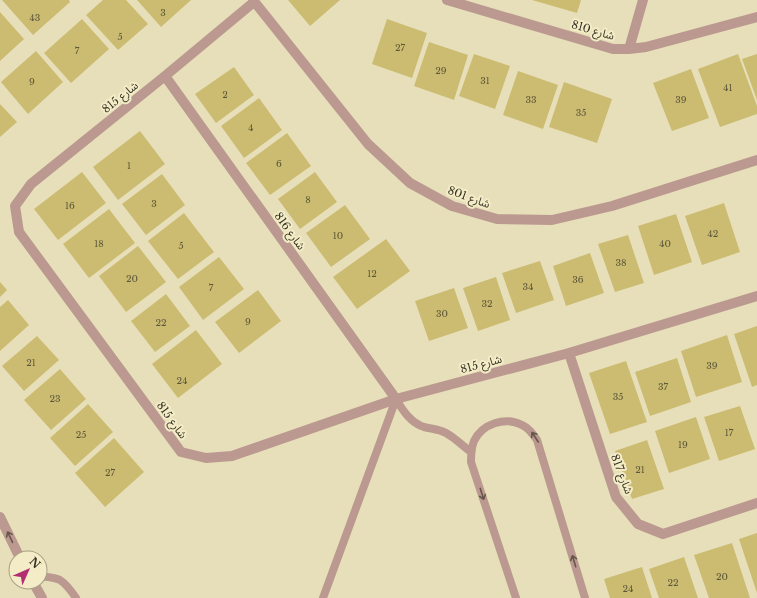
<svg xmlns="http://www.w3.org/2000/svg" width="757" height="598" viewBox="0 0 757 598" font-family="'Libre Baskerville','Noto Sans Arabic',serif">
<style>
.building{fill:#ccbc71}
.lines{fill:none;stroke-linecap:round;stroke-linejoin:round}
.service{stroke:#bb9990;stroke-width:8}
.minor{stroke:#bb9990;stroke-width:10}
.tertiary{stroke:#bb9990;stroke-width:10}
.oneway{stroke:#65574a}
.labels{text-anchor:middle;stroke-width:4;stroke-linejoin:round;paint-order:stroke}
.number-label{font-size:9px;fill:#5c5638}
.street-label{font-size:11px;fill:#373425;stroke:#f4ecc7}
</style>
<rect width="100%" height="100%" fill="#e7dfba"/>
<!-- building -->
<path class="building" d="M2,0H69L70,2L33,35Z
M103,0H126L148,24L118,50L86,15Z
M137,0H191L161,27Z
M288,0H340L310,26Z
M532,0H581L577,13Z
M0,12L24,39L0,61Z
M82,19L109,49L71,83L44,53Z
M387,19L427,33L412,78L372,64Z
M429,42L468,55L454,100L414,86Z
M36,51L63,82L28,114L1,82Z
M474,54L510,66L495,109L459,96Z
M738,54L757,106V114L720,127L698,69Z
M757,54V100L742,59Z
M234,67L254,95L216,123L195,94Z
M691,69L709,118L672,131L653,83Z
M518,71L558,85L543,129L503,115Z
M564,82L612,99L597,143L549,127Z
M259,98L282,130L244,158L221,126Z
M0,104L17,122L0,137Z
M140,131L165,164L118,200L93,167Z
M287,133L311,166L270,195L246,163Z
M82,172L106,203L58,240L34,209Z
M315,172L337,202L300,229L278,199Z
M162,174L185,205L146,235L122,204Z
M724,203L740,252L702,265L685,216Z
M345,205L370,239L331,267L306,233Z
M109,209L135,243L89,278L63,244Z
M184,213L214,252L178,279L148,241Z
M676,214L692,262L654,275L638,226Z
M628,235L644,283L615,292L598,244Z
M386,239L410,271L357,309L333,277Z
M138,246L166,282L126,312L99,276Z
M590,253L604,293L566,306L553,266Z
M219,257L244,289L203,320L179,287Z
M540,261L554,300L516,313L502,273Z
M496,277L510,320L478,331L463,288Z
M0,282L7,290L0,297Z
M454,288L468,328L429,341L415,301Z
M258,290L281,321L239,353L215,322Z
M166,294L190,326L155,352L131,321Z
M8,300L29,325L0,351V307Z
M757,326V385L752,387L734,334Z
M196,330L222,364L178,398L152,364Z
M727,335L742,382L696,397L681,351Z
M37,336L59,360L24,391L2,366Z
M677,358L691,402L650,416L635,372Z
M626,361L647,422L610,434L589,373Z
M60,369L86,399L51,430L24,400Z
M88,404L113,432L75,466L50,438Z
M740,406L755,449L719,461L704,417Z
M696,417L710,459L669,473L655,431Z
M114,438L144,472L105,507L75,473Z
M647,440L664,489L632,499L615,451Z
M757,533V593L739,539Z
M732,543L750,598H709L694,555Z
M684,557L698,598H659L649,569Z
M642,567L652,598H610L604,579Z"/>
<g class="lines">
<!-- service -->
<path class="service" d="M396,399C403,411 411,423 424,427C432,429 439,429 446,433C455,438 463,446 471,452
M40,576C46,577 54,577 60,580C66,584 72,592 76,598
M323,598L396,399
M516,598L471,462C471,455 471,448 474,441C482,424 505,416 522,425C529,428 533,434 537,440L585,598"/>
<!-- minor -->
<path class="minor" d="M253,0L368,144L410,183L452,206L497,219L552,220L612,206L757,160
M447,0L613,49H629L646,47L757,17
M254,2L165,76L31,184L15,206L19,232L181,452L206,458L232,456L396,399L569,353L757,296
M629,49L643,0
M165,76L396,399
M569,353L616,497L638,524L663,534L757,503"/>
<!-- tertiary -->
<path class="tertiary" d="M0,517L20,558
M33,582L42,598"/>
</g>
<!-- one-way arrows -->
<defs><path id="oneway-shaft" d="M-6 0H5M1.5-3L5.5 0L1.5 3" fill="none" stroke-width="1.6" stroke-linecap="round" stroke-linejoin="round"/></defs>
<g class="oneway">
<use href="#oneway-shaft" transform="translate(535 437) rotate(-123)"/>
<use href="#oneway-shaft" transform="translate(482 494) rotate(72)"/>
<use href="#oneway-shaft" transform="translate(10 537) rotate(-115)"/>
<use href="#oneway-shaft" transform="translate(574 561) rotate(-107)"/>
</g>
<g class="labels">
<!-- number labels -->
<g class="number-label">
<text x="163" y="16">3</text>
<text x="35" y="21">43</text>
<text x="120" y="40">5</text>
<text x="400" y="51">27</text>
<text x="77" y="54">7</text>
<text x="441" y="74">29</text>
<text x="485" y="84">31</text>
<text x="32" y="85">9</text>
<text x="728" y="91">41</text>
<text x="225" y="98">2</text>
<text x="531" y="103">33</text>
<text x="681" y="103">39</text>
<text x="581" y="116">35</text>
<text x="251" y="131">4</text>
<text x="279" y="167">6</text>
<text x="129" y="169">1</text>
<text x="308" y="203">8</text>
<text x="154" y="207">3</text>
<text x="70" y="209">16</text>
<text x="713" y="237">42</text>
<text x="338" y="239">10</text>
<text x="99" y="247">18</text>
<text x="665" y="247">40</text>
<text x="181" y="249">5</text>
<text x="621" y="266">38</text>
<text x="372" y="277">12</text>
<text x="132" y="282">20</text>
<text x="578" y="283">36</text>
<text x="528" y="290">34</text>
<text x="211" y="291">7</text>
<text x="487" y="307">32</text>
<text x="442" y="317">30</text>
<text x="248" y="325">9</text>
<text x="161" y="326">22</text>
<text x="31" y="366">21</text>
<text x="712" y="369">39</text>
<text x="182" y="384">24</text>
<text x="663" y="390">37</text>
<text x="618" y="400">35</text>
<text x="55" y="402">23</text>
<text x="729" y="436">17</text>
<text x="81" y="438">25</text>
<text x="683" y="448">19</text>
<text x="640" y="473">21</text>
<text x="110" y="476">27</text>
<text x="722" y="580">20</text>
<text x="673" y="586">22</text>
<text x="628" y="592">24</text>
</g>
<!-- street labels -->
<g class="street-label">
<text transform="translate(593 30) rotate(16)" y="4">شارع 810</text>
<text transform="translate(120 97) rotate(-39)" y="4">شارع 815</text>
<text transform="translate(469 197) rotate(20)" y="4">شارع 801</text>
<text transform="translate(290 231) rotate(54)" y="4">شارع 816</text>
<text transform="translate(481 364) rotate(-15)" y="4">شارع 815</text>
<text transform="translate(172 420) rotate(54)" y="4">شارع 815</text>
<text transform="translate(622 474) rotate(69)" y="4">شارع 817</text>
</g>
</g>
<!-- north arrow -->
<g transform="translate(28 570) rotate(45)"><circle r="19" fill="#f4ecc7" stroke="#a8a286"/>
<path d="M0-3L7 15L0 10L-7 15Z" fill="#b32d72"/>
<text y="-6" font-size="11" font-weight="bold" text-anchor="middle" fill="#373425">N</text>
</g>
</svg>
